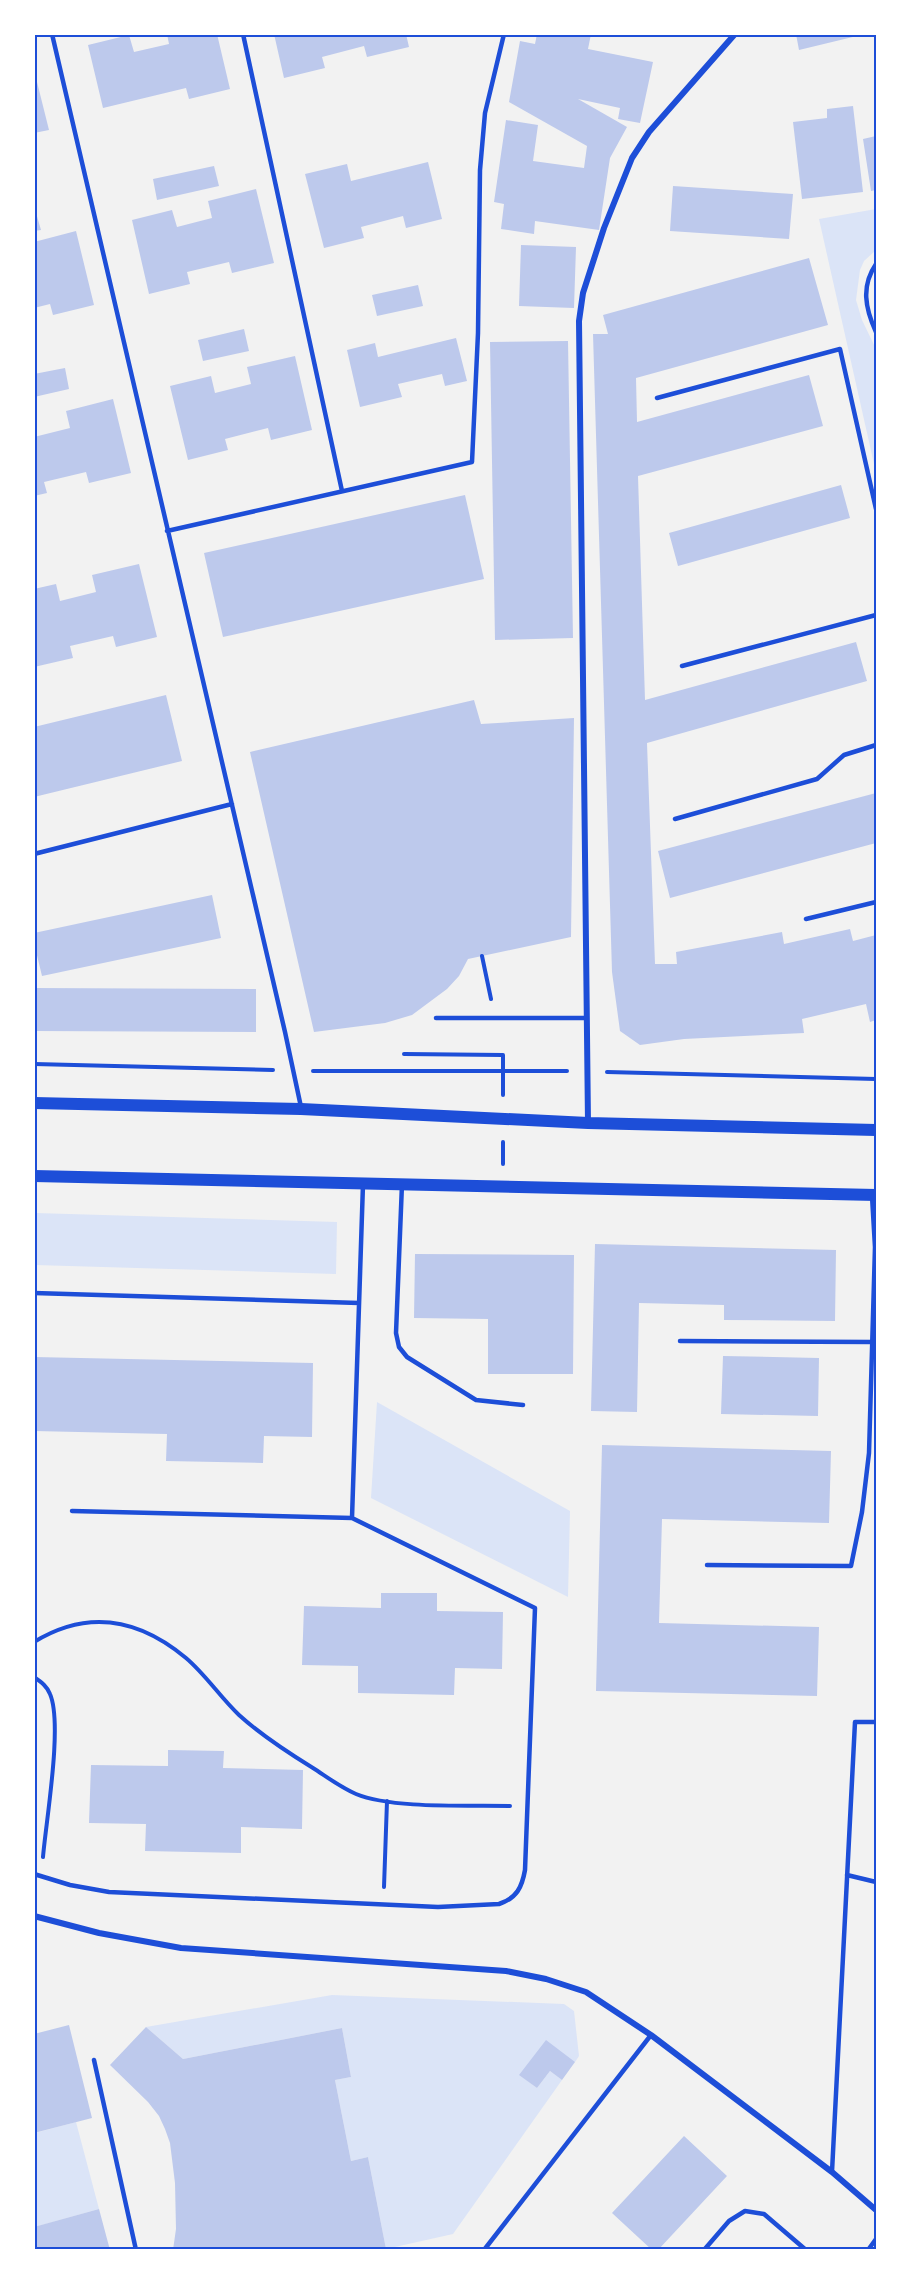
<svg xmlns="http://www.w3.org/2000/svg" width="911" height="2284" viewBox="0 0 911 2284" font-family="'PT Sans Narrow',sans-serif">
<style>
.green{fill:#dbe4f7}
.building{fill:#bdc9ec}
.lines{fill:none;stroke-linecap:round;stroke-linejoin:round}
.path{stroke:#1d4ed8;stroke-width:4}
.service{stroke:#1d4ed8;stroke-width:4.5}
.minor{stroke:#1d4ed8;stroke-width:6}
.secondary{stroke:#1d4ed8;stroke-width:12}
.neatline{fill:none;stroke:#1d4ed8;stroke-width:2}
</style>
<rect width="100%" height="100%" fill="#f2f2f2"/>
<!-- green -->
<path class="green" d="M876,209V250L864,261L860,270L856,300L862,320L876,349V473L819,219Z
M35,1213L337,1222L336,1274L35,1265Z
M377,1402L570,1511L568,1597L371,1498Z
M332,1995L564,2004L574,2011L579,2056L575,2062L520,2075L537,2088L550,2071L562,2080L453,2234L386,2249L368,2157L351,2161L335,2080L351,2077L342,2028L183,2059L146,2027Z
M76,2122L99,2209L35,2227V2133Z"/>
<!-- building -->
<path class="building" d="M167,34H217L230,89L189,99L186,88L103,108L88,45L129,35L134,52L169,44Z
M274,34H406L409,47L367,57L364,46L322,57L325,68L284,78Z
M537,34H591L588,49L653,62L640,123L618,119L620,108L578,99L627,127L610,158L599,230L535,221L534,234L501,229L504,204L494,202L506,120L538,125L533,161L584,168L587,146L509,102L520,41L535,44Z
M796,34H861V35L799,50Z
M35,74L49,130L34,133V75Z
M853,106L863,192L802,199L793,122L827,118V109Z
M876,136V190L871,191L863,139Z
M428,162L442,219L406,228L403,216L361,227L364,238L324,248L305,174L347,164L351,181Z
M214,166L219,186L157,200L153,179Z
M673,186L793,194L789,239L670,231Z
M256,189L274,263L232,273L229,262L187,272L190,284L149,294L132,220L172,210L177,227L212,218L208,201Z
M34,206L41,230L34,231Z
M76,231L94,305L53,315L50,304L34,308V242Z
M521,245L576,247L574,308L519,306Z
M809,258L828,325L636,378L637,422L809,375L823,426L638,476L645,700L856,642L867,681L647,743L655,964H677L676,952L782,932L784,944L850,929L853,941L876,935V1020L870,1022L866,1004L802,1019L804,1033L684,1039L640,1045L620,1031L612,972L593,334H608L603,315Z
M418,285L423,306L377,316L372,295Z
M244,329L249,351L203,361L198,340Z
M456,338L467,381L445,386L442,374L398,384L402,397L360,407L347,350L375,343L378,357Z
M568,341L573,638L495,640L490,342Z
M295,356L312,430L271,440L268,428L225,439L228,450L188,460L170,386L211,376L215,393L251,384L247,367Z
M65,368L69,389L34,397V374Z
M113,399L131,473L89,483L86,472L44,482L47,493L34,496V437L70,428L66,411Z
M841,485L850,518L678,566L669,533Z
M465,495L484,579L223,637L204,553Z
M139,564L157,637L116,647L113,636L70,646L73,658L34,667V589L56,584L60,601L96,592L92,575Z
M166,695L182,761L34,797V727Z
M474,700L481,724L574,718L571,937L468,959L459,976L447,989L412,1015L385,1023L314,1032L250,752Z
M876,793V843L670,898L658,851Z
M212,895L221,938L42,976L34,943V933Z
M34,988L256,989V1032L34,1031Z
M595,1244L836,1250L835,1321L724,1320V1305L639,1303L637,1412L591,1411Z
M415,1254L574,1255L573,1374H488V1319L414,1318Z
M723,1356L819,1358L818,1416L721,1414Z
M34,1357L313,1363L312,1437L264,1436L263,1463L166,1461L167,1434L34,1431Z
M602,1445L831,1451L829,1523L662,1519L659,1623L819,1627L817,1696L596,1691Z
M381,1593H437V1611L503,1612L502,1669L455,1668L454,1695L358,1693V1666L302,1665L304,1606L381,1608Z
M168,1750L224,1751L223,1768L303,1770L302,1829L241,1827V1853L145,1851L146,1824L89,1823L91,1765L168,1766Z
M69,2025L92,2118L34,2133V2034Z
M146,2027L183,2059L342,2028L351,2077L335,2080L351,2161L368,2157L386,2249L173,2250L176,2229L175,2183L170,2143L165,2129L159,2116L148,2102L110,2065Z
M546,2040L575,2062L562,2080L550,2071L537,2088L519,2075Z
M684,2136L727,2176L658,2250H652L612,2213Z
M99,2209L110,2250H34V2227Z"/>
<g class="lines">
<!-- path -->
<path class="path" d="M482,956L491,999
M404,1054L503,1055V1095
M34,1064L273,1070
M313,1071H567
M607,1072L876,1079
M503,1164V1142
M34,1642C88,1609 138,1618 186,1658C206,1675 220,1697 239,1715C261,1735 287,1752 313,1768C327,1777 340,1787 356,1794C392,1809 469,1805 510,1806
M34,1677C41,1682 47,1686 50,1694C63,1724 46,1821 43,1857
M384,1887L387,1801"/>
<!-- service -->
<path class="service" d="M52,34L285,1032L301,1107
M243,34L342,491
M876,264C861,286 865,308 876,332
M657,398L840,349L876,509
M167,531L472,462L478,333L480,170L485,113L504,34
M682,666L876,615
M675,819L817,779L844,755L876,745
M34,854L232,804
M806,919L876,902
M436,1018H586
M402,1184L396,1333L399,1347L407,1357L476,1400L523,1405
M34,1293L359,1303
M680,1341L872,1342
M72,1511L352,1518
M707,1565L851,1566L862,1512L869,1453L875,1247L872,1196
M34,1874L70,1885L109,1892L438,1907L499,1904C517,1898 522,1887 525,1870L535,1608L352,1518L363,1184
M847,1875L876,1882
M94,2060L136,2250
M832,2172L855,1722H876
M484,2250L651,2035
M704,2250L729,2221L745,2211L764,2214L806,2250
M868,2250L876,2239"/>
<!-- minor -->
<path class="minor" d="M588,1123L579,321L583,293L604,228L632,158L649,132L735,34
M34,1916L99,1933L181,1948L506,1971L546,1979L586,1992L651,2035L832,2172L876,2210"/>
<!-- secondary -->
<path class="secondary" d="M34,1103L301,1109L588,1123L876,1130
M34,1176L876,1195"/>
</g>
<!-- border -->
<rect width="911" height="2284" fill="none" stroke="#ffffff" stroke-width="72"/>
<rect x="36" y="36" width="839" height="2212" class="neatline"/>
</svg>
